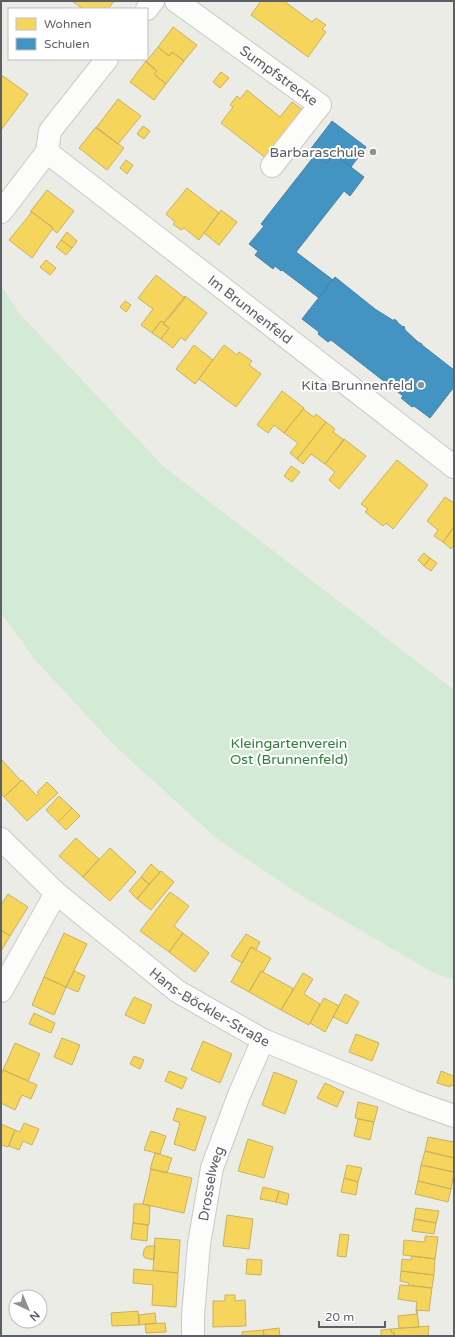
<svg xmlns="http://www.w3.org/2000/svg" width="455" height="1337" viewBox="0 0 455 1337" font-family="'Varela Round',sans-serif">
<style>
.green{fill:#d3ead4}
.homes{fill:#f6d55c;stroke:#c8b25f}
.schools{fill:#4393c3;stroke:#4a83a7}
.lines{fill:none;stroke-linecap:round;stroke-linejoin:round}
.minor-casing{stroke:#c9c9c7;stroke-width:24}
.minor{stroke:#fcfcfb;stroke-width:22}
.poi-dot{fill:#8e9092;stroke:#fff;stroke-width:1.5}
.labels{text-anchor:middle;stroke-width:4;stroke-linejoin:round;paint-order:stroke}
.street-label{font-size:14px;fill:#5c5f65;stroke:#fff}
.poi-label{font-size:14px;fill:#5c5f65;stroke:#fff;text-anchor:end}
.park-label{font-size:14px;fill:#2f823d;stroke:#fff}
</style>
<rect width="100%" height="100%" fill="#ecece7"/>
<!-- green -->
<path class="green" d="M1,285L18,312L163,466L454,690V980L432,972L302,896L216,838L116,747L36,661L1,613Z"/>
<!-- homes -->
<path class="homes" d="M72,1H114L108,9H83Z
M261,1H284L312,22L316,18L326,25L322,29L326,32L308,57L251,15Z
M173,27L197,45L184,61L172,52L169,56L158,47Z
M158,47L169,56L172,52L184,61L166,84L154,74L157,71L146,62Z
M146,61L157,71L154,74L166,84L154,100L130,82Z
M221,72L229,78L220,88L213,82Z
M3,76L28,94L1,130V77Z
M247,90L280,117L292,102L308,114L271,162L221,123L233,107L230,105L237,96L240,99Z
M118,99L141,116L118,144L96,128Z
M143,126L150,131L144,139L137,134Z
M96,127L124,148L107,170L79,148Z
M126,160L133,165L127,174L120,168Z
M187,188L219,213L199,240L184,228L181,230L173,224L175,222L166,214Z
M47,190L74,211L57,233L52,229L53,228L32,212H30Z
M221,210L237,222L219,245L204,233Z
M32,212L53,228L32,258L9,240Z
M67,232L77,241L72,248L61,240Z
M61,240L72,248L66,255L56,247Z
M46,260L56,268L50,275L40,267Z
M156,275L185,298L168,319L167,318L164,323L161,321L152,333L141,325L153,309L138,298Z
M185,296L207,313L185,341L181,337L173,348L161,339L169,328L163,324Z
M125,301L131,305L126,312L120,307Z
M161,321L169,328L161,339L152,333Z
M194,345L213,360L195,384L176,369Z
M224,345L237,355L239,352L252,361L249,365L261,374L236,407L199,379Z
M282,391L304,408L284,433L274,425L268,433L257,425Z
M303,409L314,417L316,414L326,422L297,459L290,453L298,443L284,433Z
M326,422L335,429L333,432L344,440L325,464L311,454L303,464L297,459Z
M344,439L366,456L339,489L329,480L335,472L325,464Z
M397,460L428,485L393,529L386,523L383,526L365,512L368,509L361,504Z
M291,466L300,472L292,482L284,476Z
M445,497L454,503V527L443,542L434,536L438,530L427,521Z
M454,527V545L451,549L443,542Z
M424,553L430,558L424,566L418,560Z
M430,558L437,563L431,571L424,566Z
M1,759L21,781L4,797L1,793Z
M22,780L37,796L39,794L37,792L47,782L58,793L27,821L4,797Z
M59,796L72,808L58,822L46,810Z
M72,808L80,816L66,830L58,822Z
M76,838L99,859L83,877L59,856Z
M110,848L136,872L110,901L83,877Z
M151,864L160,872L149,884L141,877Z
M161,871L174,882L151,910L137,899Z
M141,877L149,884L137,899L129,891Z
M170,892L189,906L174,926L183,933L169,952L140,931Z
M8,894L28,907L10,936L1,930V905Z
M1,930L10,936L1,951Z
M64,933L87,944L66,987L44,977Z
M183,933L209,953L195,972L169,952Z
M246,934L260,942L256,950L251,947L242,963L231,956Z
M251,947L271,958L263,972L261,971L249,992L231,982Z
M74,971L85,976L78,992L66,987Z
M261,971L294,989L281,1010L249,992Z
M303,973L313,979L304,994L320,1004L309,1025L281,1010Z
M44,977L66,987L54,1015L32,1005Z
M345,994L359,1002L347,1024L333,1017Z
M134,997L152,1005L144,1024L125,1015Z
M324,998L339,1006L325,1032L310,1023Z
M34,1013L55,1023L51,1033L29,1024Z
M356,1034L379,1043L372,1061L349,1052Z
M62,1038L80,1045L72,1065L54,1057Z
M203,1041L232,1054L220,1083L191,1070Z
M15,1043L40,1054L28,1081L3,1070Z
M134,1056L144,1060L140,1069L130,1064Z
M3,1070L37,1085L31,1099L22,1095L15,1110L1,1103V1075Z
M169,1071L187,1078L182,1089L165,1081Z
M441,1071L453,1076L454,1074V1086L450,1085V1087L437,1083Z
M274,1072L297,1081L285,1114L262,1105Z
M325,1083L344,1092L337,1107L317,1098Z
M358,1102L378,1107L374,1122L355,1118Z
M177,1108L206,1117L195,1151L174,1144L180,1123L173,1120Z
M358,1119L374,1122L370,1140L354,1136Z
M24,1123L39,1129L32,1145L23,1141L19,1150L9,1146L15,1130L20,1132Z
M1,1124L15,1130L8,1147L1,1145Z
M151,1131L166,1136L160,1154L144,1150Z
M428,1137L454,1142V1158L425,1151Z
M248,1139L273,1147L264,1178L238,1171Z
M425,1151L454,1158V1172L421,1165Z
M155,1153L172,1158L167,1173L150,1169Z
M347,1165L362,1168L358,1182L344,1178Z
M421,1165L454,1172L451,1189L418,1181Z
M151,1169L192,1178L184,1213L143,1204Z
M344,1178L358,1182L356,1195L341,1192Z
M418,1181L451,1189L448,1202L415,1194Z
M263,1187L279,1191L276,1202L260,1199Z
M279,1191L289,1194L287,1205L276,1202Z
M134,1204H143L150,1206L149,1225L133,1223Z
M416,1208L439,1211L436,1223L414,1219Z
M227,1215L253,1219L249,1249L223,1246Z
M414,1219L436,1223L434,1234L412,1231Z
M133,1223L148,1225L147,1241L131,1239Z
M340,1234L349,1235L346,1257L337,1256Z
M425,1236L438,1237L435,1259L403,1255L404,1240L425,1242Z
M155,1238L180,1240L178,1273L153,1270Z
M149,1246H155L154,1260L145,1258L143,1255L144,1250L146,1247Z
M412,1256L435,1259L434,1275L401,1271L402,1259L411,1260Z
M247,1259L262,1260L261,1275L246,1274Z
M134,1269L178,1273L176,1307L152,1305L153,1285L133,1283Z
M401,1271L434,1275L432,1288L408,1285L409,1283L400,1281Z
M400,1285L432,1288L429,1311L416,1310L417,1302L398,1299Z
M225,1295H235V1301L245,1300L246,1326L213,1327V1301H225Z
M416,1310H417L419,1327L399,1328L398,1316L417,1314Z
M138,1311L139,1325L112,1326L111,1313Z
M155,1313L156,1323L139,1325V1315Z
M165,1323L166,1332L146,1333L145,1324Z
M429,1326L428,1336H394V1333L391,1332V1329Z
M279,1328L280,1336H264L263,1330Z
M391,1329V1332L394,1333V1336H381V1330Z
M263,1330L264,1336H242V1332Z"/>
<!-- schools -->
<path class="schools" d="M332,121L366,147L351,167L334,154L326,164L309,151Z
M334,154L364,177L350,196L344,191L296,252L333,280L319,298L282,270L281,271L275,266L273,269L255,255L258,251L249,244L264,226L261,224L315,155L326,164Z
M335,277L375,309L394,321V319L397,321V322L403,327L404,326L405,330L418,342L422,344V345L454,370V387L430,418L414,406L412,407L401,398L403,396L331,340L328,342L318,334L319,332L302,319Z"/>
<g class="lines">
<defs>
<g id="minor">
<path id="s1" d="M176,1L320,105L272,166"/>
<path d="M147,9L153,1"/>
<path id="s2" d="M47,152L454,467"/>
<path d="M1,212L47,152L50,131L107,59"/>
<path id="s3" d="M1,839L56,893L177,991L263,1040L412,1101L454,1116"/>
<path d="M1,991L56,893"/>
<path id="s4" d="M193,1336V1316L199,1244L212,1168L239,1095L263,1040"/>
</g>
</defs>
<!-- minor casing -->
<use href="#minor" class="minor-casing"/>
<!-- minor -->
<use href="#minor" class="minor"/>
</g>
<!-- markers -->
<g class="poi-dot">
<circle cx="373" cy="152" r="4"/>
<circle cx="421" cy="385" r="4"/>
</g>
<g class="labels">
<!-- street labels -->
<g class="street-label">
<text dy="5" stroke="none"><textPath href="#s1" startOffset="127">Sumpfstrecke</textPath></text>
<text dy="5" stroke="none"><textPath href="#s2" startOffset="257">Im Brunnenfeld</textPath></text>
<text dy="5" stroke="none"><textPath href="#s3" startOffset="269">Hans-Böckler-Straße</textPath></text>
<text dy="5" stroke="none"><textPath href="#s4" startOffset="154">Drosselweg</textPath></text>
</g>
<!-- poi labels -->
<g class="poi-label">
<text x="365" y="157">Barbaraschule</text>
<text x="413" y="390">Kita Brunnenfeld</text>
</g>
<!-- park labels -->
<g class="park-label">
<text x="289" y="748">Kleingartenverein<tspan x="289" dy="16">Ost (Brunnenfeld)</tspan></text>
</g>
</g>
<!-- border -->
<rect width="455" height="1337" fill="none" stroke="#5c5f65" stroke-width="4"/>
<!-- legend -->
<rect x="8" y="8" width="140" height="52" fill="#ffffff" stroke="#bebfc1"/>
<rect x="16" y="18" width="20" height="12" fill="#f6d55c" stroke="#bebfc1"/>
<text x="44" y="28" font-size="12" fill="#5c5f65">Wohnen</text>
<rect x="16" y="38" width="20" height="12" fill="#4393c3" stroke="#bebfc1"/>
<text x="44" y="48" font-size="12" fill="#5c5f65">Schulen</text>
<!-- north arrow -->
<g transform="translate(28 1309) rotate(136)"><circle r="19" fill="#ffffff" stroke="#bebfc1"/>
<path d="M0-3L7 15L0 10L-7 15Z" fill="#8e9092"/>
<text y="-6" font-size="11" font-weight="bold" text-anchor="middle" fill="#5c5f65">N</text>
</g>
<!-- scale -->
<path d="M319 1321v6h66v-6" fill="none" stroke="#5c5f65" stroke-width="2"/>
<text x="325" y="1321" font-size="12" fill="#5c5f65" stroke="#ffffff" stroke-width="3" paint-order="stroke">20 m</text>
</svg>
